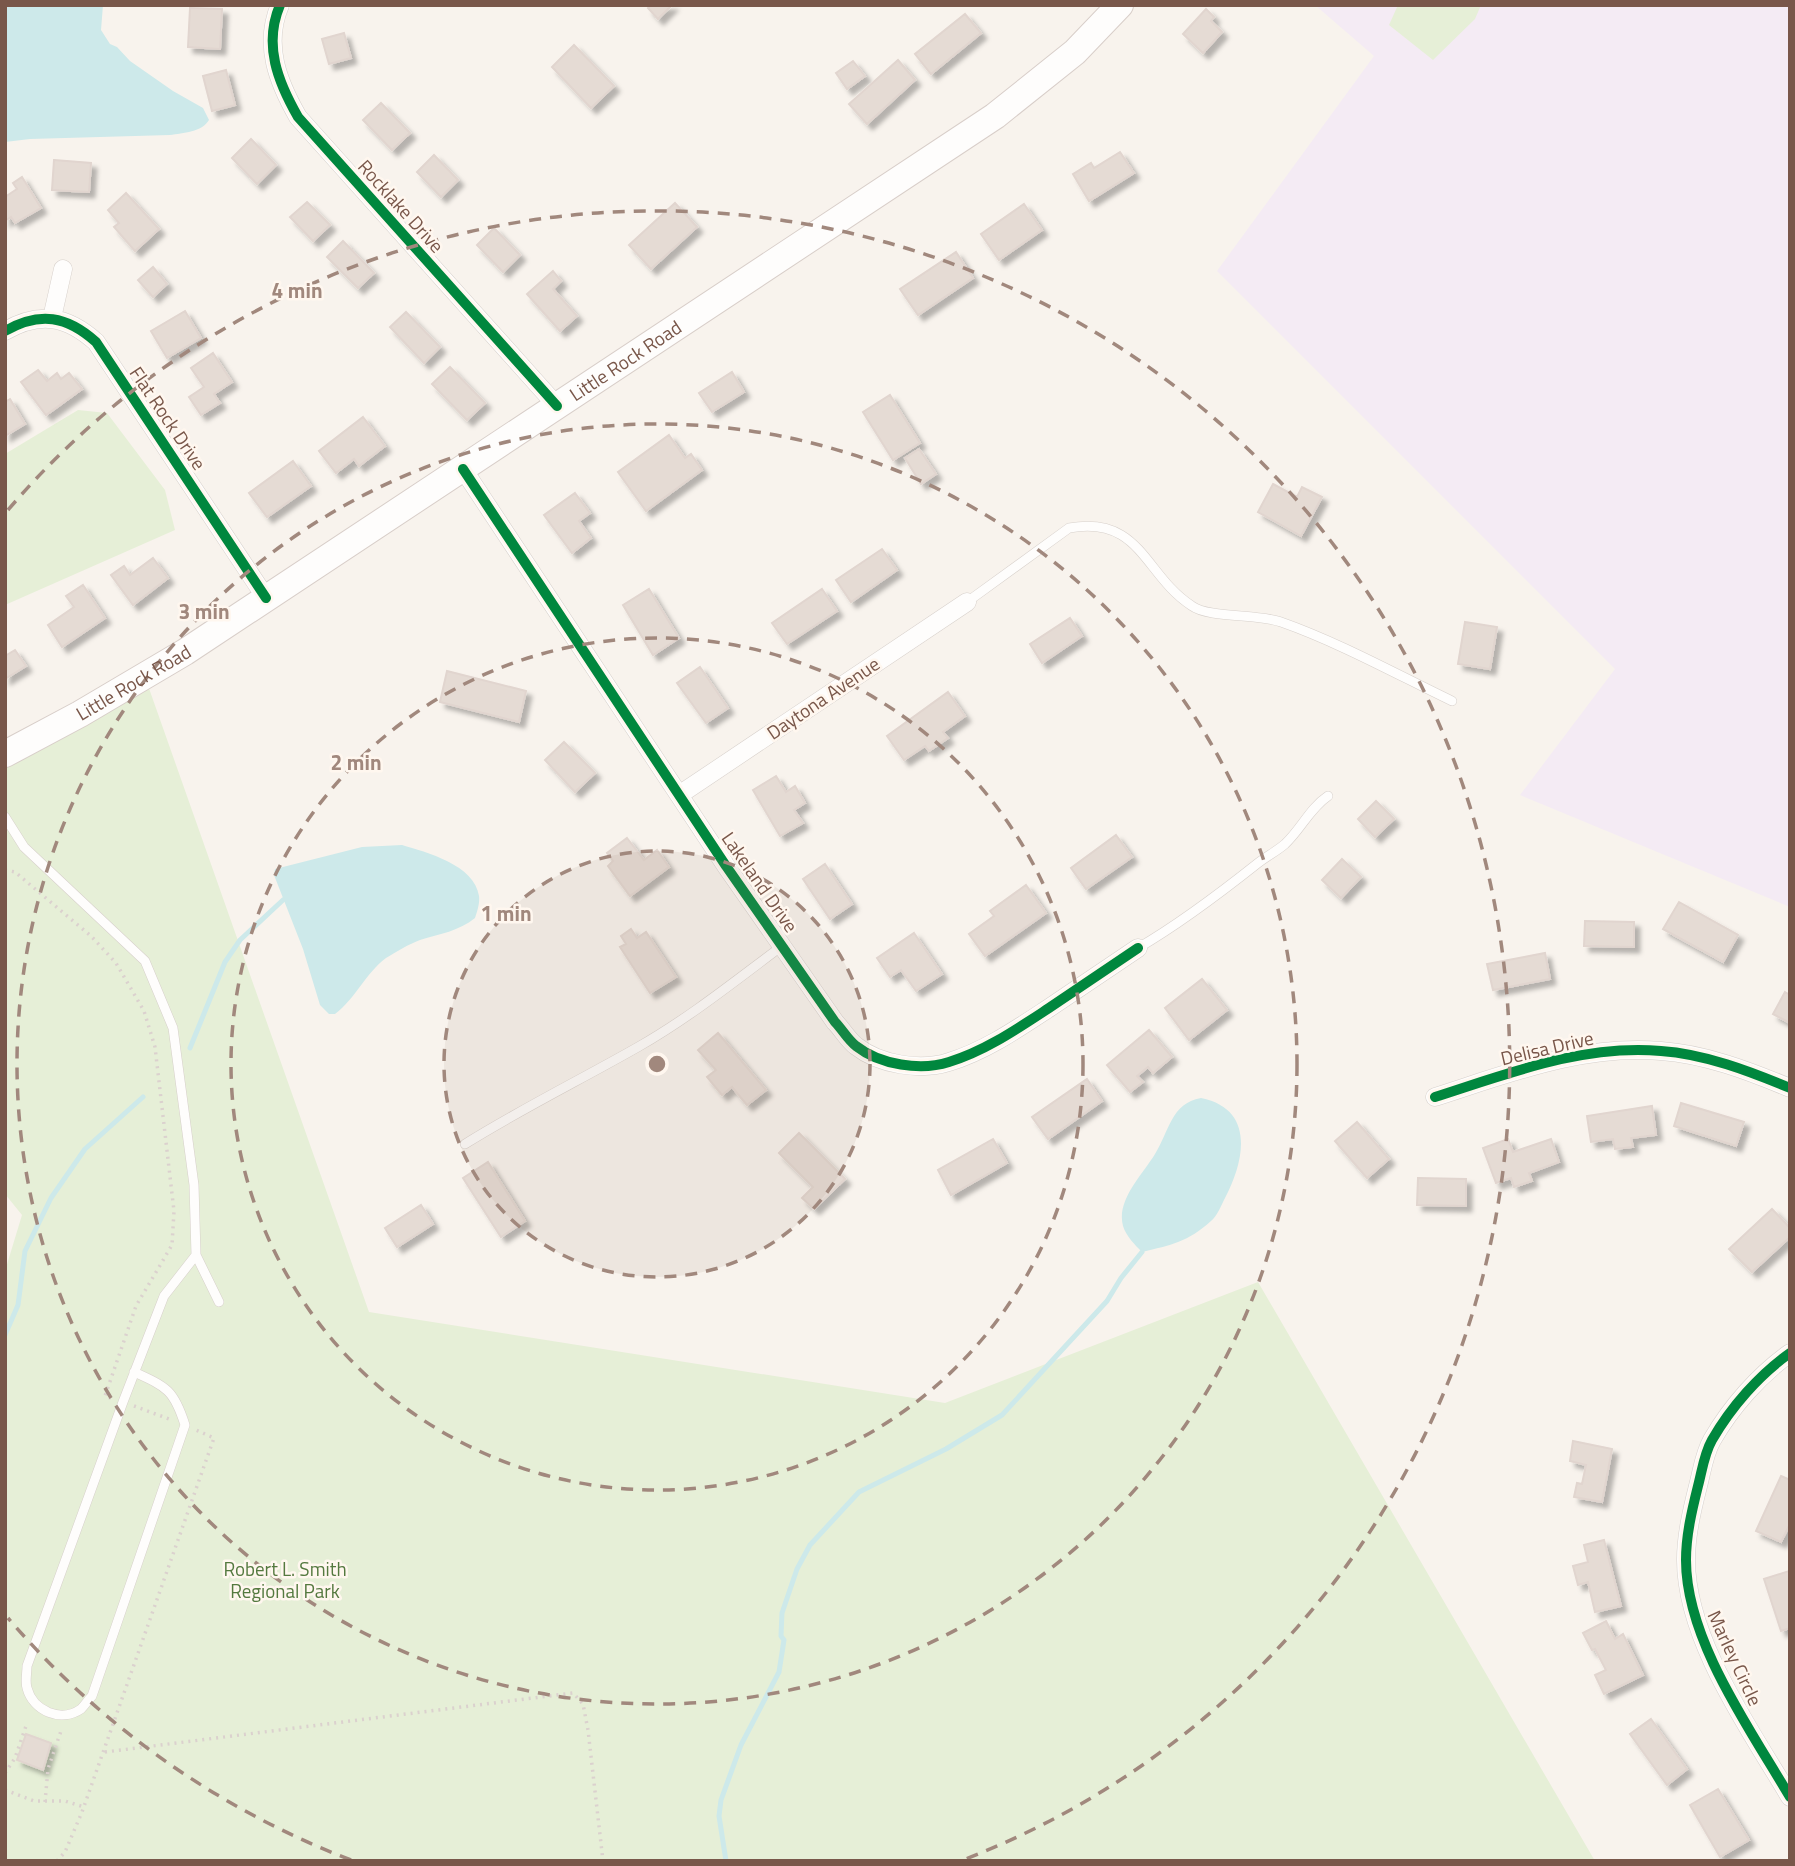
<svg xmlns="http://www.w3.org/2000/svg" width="1795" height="1866" viewBox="0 0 1795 1866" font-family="'Titillium Web',sans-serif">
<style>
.education{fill:#f4ebf4}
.green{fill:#e6efd7}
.water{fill:#cde9ea}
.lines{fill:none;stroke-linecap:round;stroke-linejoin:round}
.stream{stroke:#cde9ea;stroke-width:5}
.building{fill:#e5dbd4;stroke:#e1d5cf;stroke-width:2;filter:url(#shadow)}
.service-casing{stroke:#d7d0cb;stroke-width:10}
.minor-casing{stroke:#d7d0cb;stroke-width:19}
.secondary-casing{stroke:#d8cec9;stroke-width:28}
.path{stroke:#dbd1ce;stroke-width:3.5;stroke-dasharray:2 5;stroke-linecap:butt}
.service{stroke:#fefdfc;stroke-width:9}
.minor{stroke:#fefdfc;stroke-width:18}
.secondary{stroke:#fefdfc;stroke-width:26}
.cycleway-casing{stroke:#fff7ef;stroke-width:15}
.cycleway{stroke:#00873e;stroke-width:10}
.ring{fill:none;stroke:#a1887d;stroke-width:3.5;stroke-dasharray:12 9}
.labels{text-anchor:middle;stroke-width:5;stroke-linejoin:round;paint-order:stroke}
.street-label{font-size:19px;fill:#79574a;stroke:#fff7ef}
.park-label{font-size:19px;fill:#54793f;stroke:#fff7ef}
.centre{fill:#a1887d;stroke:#fff7ef;stroke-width:3.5}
.ring-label{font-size:21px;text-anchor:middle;font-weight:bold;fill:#a1887d;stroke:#fff7ef;stroke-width:5;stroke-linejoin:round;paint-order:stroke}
</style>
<defs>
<filter id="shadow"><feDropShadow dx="5.5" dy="5.5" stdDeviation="2" flood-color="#0004"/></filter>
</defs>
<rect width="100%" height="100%" fill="#f8f3ed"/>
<!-- education -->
<path class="education" d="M1315,5H1790V907L1520,795L1615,669L1217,271L1374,56Z"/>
<!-- green -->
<path class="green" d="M1398,5H1481L1475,19L1433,60L1389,25Z
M78,410L107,413L165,490L175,530L5,605V454Z
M145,677L369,1312L945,1403L1258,1282L1595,1861H5V1271L22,1215L5,1194V754Z"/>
<!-- water -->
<path class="water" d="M5,5H103L101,30L110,44L117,47L130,61L173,91L203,108L209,120C202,132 183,133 170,135L30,139L5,142Z
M402,845C426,852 475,865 479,896C480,903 477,912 475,918C459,931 440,934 420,940C409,944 396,952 386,958C365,974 356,998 335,1014H329L320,1005L303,949L274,875L275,869L362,847Z
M1201,1098C1255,1109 1245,1160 1225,1198C1221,1206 1217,1216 1211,1221C1188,1242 1171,1245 1142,1252C1135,1245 1126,1236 1123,1226C1116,1200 1143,1174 1155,1154C1169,1132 1171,1103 1201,1098Z"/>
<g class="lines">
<!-- stream -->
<path class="stream" d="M190,1048L225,962L240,940L283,900
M5,1335L18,1305L25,1251L51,1198L85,1149L143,1097
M726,1861L719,1816L721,1800L741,1745L779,1672L784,1640L781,1636L782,1613L797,1569L810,1545L859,1492L946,1449L1002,1415L1107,1301L1121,1278L1142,1252"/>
</g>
<!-- building -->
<path class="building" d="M651,5H672L658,19L648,8Z
M190,8L222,9L220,49L188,47Z
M1206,9L1214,17L1211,21L1222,32L1203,53L1183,34Z
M965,14L981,33L931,74L915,54Z
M344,33L351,58L329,64L322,39Z
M574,45L614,86L591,108L552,67Z
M898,60L915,80L867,124L849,104Z
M853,61L865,76L847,89L836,73Z
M226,70L235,105L212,111L203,76Z
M381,103L410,133L392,150L363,120Z
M251,139L276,165L257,184L232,158Z
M1120,152L1134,173L1089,201L1073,174L1091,163L1094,168Z
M434,155L458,180L441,197L417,172Z
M54,160L91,163L89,192L52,190Z
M22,177L41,208L15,223L11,217L5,221V197L17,189L13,183Z
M126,193L159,229L135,251L114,227L119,223L108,210Z
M307,202L330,225L313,241L290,217Z
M675,203L697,227L651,269L629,245Z
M1024,204L1042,230L999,260L981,234Z
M494,228L520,255L503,272L477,245Z
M343,241L374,273L358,288L327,257Z
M956,252L973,278L918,315L900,289Z
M153,267L167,284L153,297L138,280Z
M553,271L561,281L553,289L577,316L560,331L527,294Z
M185,311L201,338L167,358L151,331Z
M406,312L440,347L424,363L390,327Z
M213,353L232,382L214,394L220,403L201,415L189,397L204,387L191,368Z
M450,367L485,403L467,420L432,384Z
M38,370L47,381L57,373L61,379L69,373L82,389L46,415L21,382Z
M732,372L744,392L712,412L699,393Z
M890,395L920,443L893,460L863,412Z
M10,399L25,424L5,436V402Z
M363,417L385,446L359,466L354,459L336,473L319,451Z
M669,435L685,458L691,454L702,470L646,511L618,472Z
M919,449L936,474L921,484L905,458Z
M293,461L311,486L267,517L249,493Z
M1273,484L1297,497L1302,487L1322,497L1301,536L1258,512Z
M575,493L590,513L579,521L591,538L572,553L544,515Z
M882,549L897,570L851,602L836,580Z
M153,558L168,578L133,605L111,575L124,566L130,575Z
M83,585L105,618L62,647L48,625L74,607L66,596Z
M649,589L679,638L653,655L623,605Z
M822,589L837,611L787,644L772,623Z
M1070,618L1082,636L1042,663L1030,644Z
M1465,622L1497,627L1490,669L1458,664Z
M15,650L26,666L5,679V656Z
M700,667L728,708L706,723L677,683Z
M447,671L526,691L519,722L440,702Z
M948,692L965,716L943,732L948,738L929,751L925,746L904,760L887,736Z
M564,742L595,773L575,792L545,760Z
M776,776L786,792L795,786L805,803L794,810L803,823L780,836L753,790Z
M1376,801L1394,819L1375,837L1358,819Z
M1116,835L1132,857L1086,889L1071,868Z
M627,838L644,860L657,850L669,867L630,896L608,866L613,861L607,853Z
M1342,859L1361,877L1341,898L1322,880Z
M825,864L852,904L830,919L803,879Z
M1026,885L1046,913L985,956L969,934L994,916L990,911Z
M1679,902L1738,935L1723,962L1663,929Z
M1585,921L1634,922V947L1584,946Z
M631,929L637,938L646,932L676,977L650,993L620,947L626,944L621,936Z
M914,933L942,974L916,991L901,970L890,977L877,958Z
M1545,953L1550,979L1493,990L1487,964Z
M1202,979L1227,1010L1189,1040L1165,1008Z
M1785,992L1790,995V1023L1773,1014Z
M1149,1030L1172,1057L1153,1073L1148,1067L1137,1076L1143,1082L1130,1092L1107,1065Z
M718,1033L766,1090L747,1105L732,1087L722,1095L707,1077L716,1070L698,1050Z
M1087,1079L1102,1101L1048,1139L1032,1117Z
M1681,1103L1744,1122L1736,1146L1674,1126Z
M1652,1106L1656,1135L1631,1138L1633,1147L1615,1149L1613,1139L1591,1142L1587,1116Z
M1357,1122L1389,1159L1367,1178L1335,1141Z
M799,1133L845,1179L814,1209L802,1198L813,1187L779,1153Z
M993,1139L1007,1163L951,1195L938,1170Z
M1508,1139L1513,1152L1551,1139L1559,1162L1529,1173L1532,1181L1514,1187L1511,1178L1496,1183L1483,1148Z
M488,1162L525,1221L501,1237L463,1178Z
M1418,1178L1466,1179V1206L1417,1205Z
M421,1205L433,1224L397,1247L385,1228Z
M1772,1209L1790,1228V1237L1752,1272L1729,1249Z
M1573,1441L1612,1449L1602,1502L1574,1497L1577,1483L1582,1484L1586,1465L1570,1461Z
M1781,1476L1790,1480V1524L1781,1542L1756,1531Z
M1604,1540L1621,1606L1595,1612L1588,1582L1578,1585L1573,1566L1588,1562L1584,1545Z
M1789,1571L1790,1628L1781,1631L1764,1579Z
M1606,1621L1615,1639L1623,1634L1643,1675L1604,1694L1595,1675L1606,1670L1595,1649L1592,1650L1583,1633Z
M1651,1719L1687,1769L1667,1785L1630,1734Z
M26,1734L51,1743L43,1770L17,1760Z
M1718,1789L1749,1840L1720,1857L1690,1805Z"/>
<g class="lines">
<defs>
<path id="service" d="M967,602L1069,528C1141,515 1144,575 1192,606C1208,618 1260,614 1281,622C1338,642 1398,675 1452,701
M5,817L24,847L145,961L173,1028L194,1185L196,1255L219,1302
M1138,948C1181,923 1219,894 1258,863C1267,856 1277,851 1285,844C1301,829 1310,808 1328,796
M465,1144C521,1109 580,1080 638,1047C689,1018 735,981 782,946
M134,1372C167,1387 174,1390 185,1425L92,1696C88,1700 85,1705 81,1709C61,1723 33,1711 27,1688C25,1682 27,1673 27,1666L123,1402L164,1296L196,1255"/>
<path id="minor" d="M280,5C263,45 278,82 298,117L557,406
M52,318L63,269
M5,331C40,311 67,316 96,342L266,598
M463,469L726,866L835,1022C842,1029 848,1040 856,1046C880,1065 921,1071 949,1062C985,1051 1017,1029 1049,1008C1079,988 1108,968 1138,948
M679,795L967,602
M1435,1097C1507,1074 1583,1044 1661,1051C1705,1054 1749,1071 1790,1088
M1790,1353C1759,1375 1731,1407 1712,1440C1704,1454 1702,1471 1698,1486C1692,1510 1686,1535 1686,1560C1686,1640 1750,1729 1790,1797"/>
<g id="secondary">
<path id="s1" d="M5,754L80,714L185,652L995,116L1075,52L1120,5"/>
</g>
</defs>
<!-- service casing -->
<use href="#service" class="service-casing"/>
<!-- minor casing -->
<use href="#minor" class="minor-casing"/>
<!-- secondary casing -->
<use href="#secondary" class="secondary-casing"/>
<!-- path -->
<path class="path" d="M5,870L15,872L91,936L116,963L144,1011L155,1047L174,1211L172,1245L136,1306L105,1396L113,1399
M134,1406L169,1419
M105,1752L573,1693L583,1704L588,1730L603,1861
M5,1773L15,1758L27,1723
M5,1790L34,1801H65L84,1807
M45,1802L48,1769L62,1728
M57,1861L65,1852L82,1812L214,1438L196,1430"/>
<!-- service -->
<use href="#service" class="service"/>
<!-- minor -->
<use href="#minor" class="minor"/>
<!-- secondary -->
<use href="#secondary" class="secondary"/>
<defs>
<path id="cycleway" d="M280,5C263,45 278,82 298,117L557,406
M5,331C40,311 67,316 96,342L266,598
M463,469L726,866L835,1022C842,1029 848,1040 856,1046C880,1065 921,1071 949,1062C985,1051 1017,1029 1049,1008C1079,988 1108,968 1138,948
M1435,1097C1507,1074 1583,1044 1661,1051C1705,1054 1749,1071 1790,1088
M1790,1353C1759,1375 1731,1407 1712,1440C1704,1454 1702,1471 1698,1486C1692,1510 1686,1535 1686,1560C1686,1640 1750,1729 1790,1797"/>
</defs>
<!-- cycleway casing -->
<use href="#cycleway" class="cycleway-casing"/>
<!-- cycleway -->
<use href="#cycleway" class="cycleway"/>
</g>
<!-- distance rings -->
<circle cx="657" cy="1064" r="213" fill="#a1887d" fill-opacity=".12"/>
<g class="ring">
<circle cx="657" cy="1064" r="213"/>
<circle cx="657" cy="1064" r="426"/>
<circle cx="657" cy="1064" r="640"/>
<path d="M351 1860A853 853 0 0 1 8 1618M8 510A853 853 0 1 1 963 1860"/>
</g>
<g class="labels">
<!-- street labels -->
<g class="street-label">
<text transform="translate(401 206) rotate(48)" y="7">Rocklake Drive</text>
<text dy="7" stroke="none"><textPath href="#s1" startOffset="735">Little Rock Road</textPath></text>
<text transform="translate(168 418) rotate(56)" y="7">Flat Rock Drive</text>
<text dy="7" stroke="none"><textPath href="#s1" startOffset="147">Little Rock Road</textPath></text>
<text transform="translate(823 698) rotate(-34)" y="7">Daytona Avenue</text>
<text transform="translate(760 882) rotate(55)" y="7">Lakeland Drive</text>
<text transform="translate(1547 1048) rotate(-13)" y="7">Delisa Drive</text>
<text transform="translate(1735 1658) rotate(65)" y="7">Marley Circle</text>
</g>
<!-- park labels -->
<g class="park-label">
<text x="285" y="1576">Robert L. Smith<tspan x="285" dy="22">Regional Park</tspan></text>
</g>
</g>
<circle cx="657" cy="1064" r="10" class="centre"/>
<g class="ring-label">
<text x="297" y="298">4 min</text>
<text x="204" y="619">3 min</text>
<text x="356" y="770">2 min</text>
<text x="506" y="921">1 min</text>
</g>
<!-- border -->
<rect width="1795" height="1866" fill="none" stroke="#79574a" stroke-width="14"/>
</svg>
